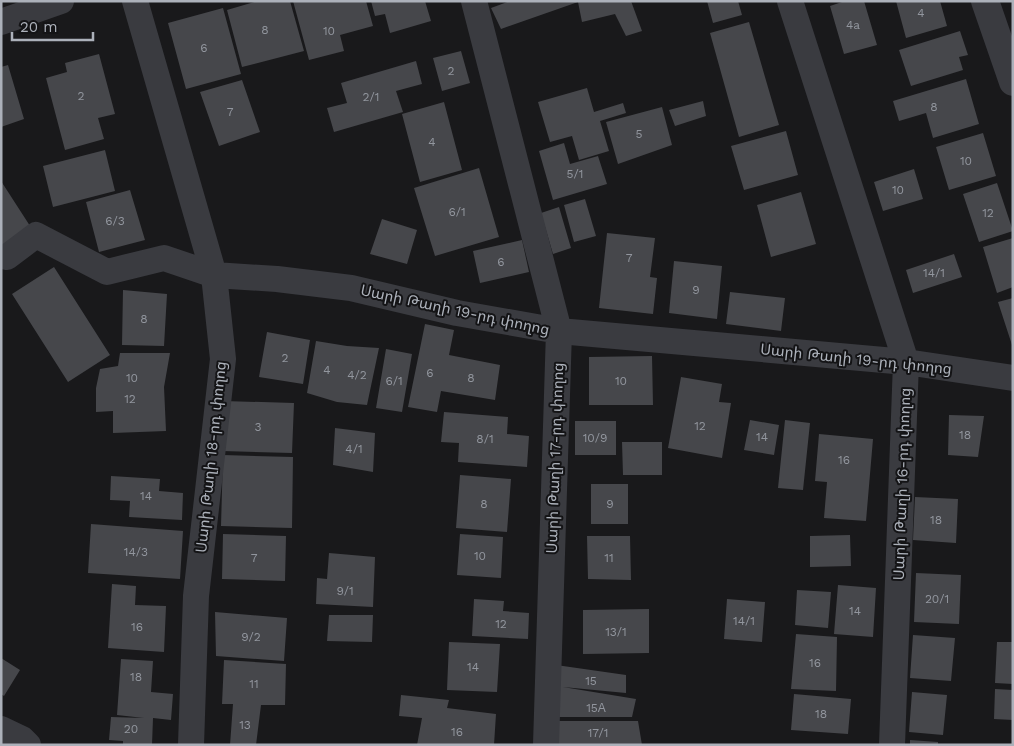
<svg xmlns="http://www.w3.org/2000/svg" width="1014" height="746" viewBox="0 0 1014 746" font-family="'Work Sans','Noto Sans Armenian',sans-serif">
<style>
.building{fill:#46474b}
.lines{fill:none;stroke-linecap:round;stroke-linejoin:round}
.minor{stroke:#3a3b40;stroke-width:26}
.tertiary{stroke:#3a3b40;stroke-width:28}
.labels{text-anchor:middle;stroke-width:4;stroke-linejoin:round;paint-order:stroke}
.number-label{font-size:12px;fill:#92969e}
.street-label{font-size:15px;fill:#acb1ba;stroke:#141416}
</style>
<rect width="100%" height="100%" fill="#19191b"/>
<!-- building -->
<path class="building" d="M258,1H290L304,51L242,67L227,10Z
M293,1H366L373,26L340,35L344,51L309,60Z
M371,1H425L431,21L390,33L385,14L375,16Z
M510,1H631L642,31L626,36L615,14L582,22L578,2L501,29L491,8Z
M707,1H738L742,15L713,23Z
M845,1H864L877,45L844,54L830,6Z
M896,1H940L947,26L906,38Z
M223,8L241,74L186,89L168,23Z
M749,22L779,125L739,137L710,33Z
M960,31L968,55L959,57L963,70L911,86L899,50Z
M461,51L470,83L442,91L433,58Z
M99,54L115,114L98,118L104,139L65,150L46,78L67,72L65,63Z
M416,61L422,84L396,91L403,112L334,132L327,108L347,103L341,83Z
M8,65L24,119L1,127V67Z
M966,79L979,124L933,138L926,113L899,121L893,101Z
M242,80L260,132L219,146L200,92Z
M587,88L594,112L623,103L626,113L600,121L609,151L579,160L572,136L550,142L538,102Z
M703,101L706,116L675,126L669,110Z
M444,102L462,170L420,182L402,114Z
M662,107L672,145L618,164L606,122Z
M786,131L798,175L744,190L731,146Z
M983,133L996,176L949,190L936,147Z
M564,143L570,164L598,156L607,184L553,200L539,151Z
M105,150L115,191L53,207L43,166Z
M479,168L499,237L435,256L414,188Z
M914,169L923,199L883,211L874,182Z
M1,181L32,229L1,248Z
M997,183L1013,231L979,242L963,194Z
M130,190L145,240L99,252L86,202Z
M801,192L816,244L771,257L757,205Z
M585,199L596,236L574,242L564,205Z
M559,207L571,248L553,254L541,213Z
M382,219L417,230L407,264L370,254Z
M607,233L655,238L650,277L657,278L653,314L599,308Z
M1013,238V287L997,293L983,247Z
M522,240L529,272L480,283L473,251Z
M954,254L962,277L913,293L906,270Z
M674,261L722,266L717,319L669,313Z
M54,267L110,355L68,382L12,294Z
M123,290L167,294L164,346L122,345Z
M730,292L785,298L781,331L726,324Z
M1013,298V345H1012L998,302Z
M425,324L454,330L449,355L500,365L495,400L441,391L437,412L408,407Z
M267,332L310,340L303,384L259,377Z
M316,341L347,346L379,348L367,405L337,402L307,393Z
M386,349L412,354L402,412L376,408Z
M120,353H170L164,387L166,431L113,433V411L96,412V388L100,369L118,366Z
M652,356L653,405H589V357Z
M681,377L722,384L719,402L731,403L722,458L668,448Z
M223,401L294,403L292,453L222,451Z
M444,412L508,417L507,434L529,436L527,467L458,462L459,443L441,442Z
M949,415L984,416L978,457L948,455Z
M750,420L779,425L774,455L744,450Z
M785,420L810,423L803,490L778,488Z
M575,421H616V455H575Z
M335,428L375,433L373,472L333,465Z
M819,434L873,439L866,521L824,518L827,482L815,481Z
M622,442H662V475H623Z
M223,455L293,457L292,528L221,526Z
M460,475L511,479L507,532L456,528Z
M111,476L160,479L159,491L183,493L182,520L129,517L130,501L110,500Z
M591,484H628V524H591Z
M915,497L958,499L956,543L913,540Z
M91,524L183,531L180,579L88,573Z
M223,534L286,536L285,581L222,579Z
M460,534L503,537L501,578L457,575Z
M850,535L851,566L810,567V536Z
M587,536H630L631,580L588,579Z
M329,553L375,557L373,607L316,604L317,578L327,579Z
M916,573L961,575L959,624L914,622Z
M112,584L136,586L135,605L166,606L164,652L108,648Z
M838,585L876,588L873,637L834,634Z
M797,590L831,592L828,628L795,625Z
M474,599L504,601L503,611L529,613L528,639L472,636Z
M727,599L765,602L762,642L724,639Z
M649,609V653L583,654V610Z
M215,612L287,618L284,661L216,656Z
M329,615H373L372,642L327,641Z
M796,634L837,637L836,691L791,689Z
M913,635L955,638L951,681L910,678Z
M449,642L500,644L497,692L447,690Z
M997,642H1013V684L995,683Z
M1,658L20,670L4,696L1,694Z
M121,659L153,661L151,692L173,694L171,720L153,718L152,745H123V741L109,740L111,717L144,718L117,715Z
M224,660L286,664L285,705H261L256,745H230L233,704H222Z
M556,665L626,675V693L563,687L636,699L632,717H558Z
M995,689L1013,690V720L994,719Z
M912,692L947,695L943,735L909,732Z
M794,694L851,699L848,734L791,730Z
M401,695L449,700L447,708L496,714L494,745H417L422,718L399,716Z
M556,721H638L642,745H557Z
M910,740L938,742V745H910Z"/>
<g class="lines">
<!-- minor -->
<path class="minor" d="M135,1L214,275L223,359L196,596L191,745
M474,1L559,331L546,745
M790,1L906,362L892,745
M1,22L61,1
M7,257L36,235L107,272L164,258L214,275L277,279L351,288L457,313L559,331L906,362L1013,378
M1,729L22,739L28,745"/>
<!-- tertiary -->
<path class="tertiary" d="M985,1L1013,82"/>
</g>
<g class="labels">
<!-- number labels -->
<g class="number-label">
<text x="921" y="17">4</text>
<text x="853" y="29">4a</text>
<text x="265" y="34">8</text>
<text x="329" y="35">10</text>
<text x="204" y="52">6</text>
<text x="451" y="75">2</text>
<text x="81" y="100">2</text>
<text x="371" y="101">2/1</text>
<text x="934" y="111">8</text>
<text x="230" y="116">7</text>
<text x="639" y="138">5</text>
<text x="432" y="146">4</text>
<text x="966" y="165">10</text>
<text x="575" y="178">5/1</text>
<text x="898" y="194">10</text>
<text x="457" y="216">6/1</text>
<text x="988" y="217">12</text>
<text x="115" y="225">6/3</text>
<text x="629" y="262">7</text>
<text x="501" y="266">6</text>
<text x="934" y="277">14/1</text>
<text x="696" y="294">9</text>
<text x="144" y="323">8</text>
<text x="285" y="362">2</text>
<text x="327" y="374">4</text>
<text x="430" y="377">6</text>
<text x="357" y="379">4/2</text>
<text x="132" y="382">10</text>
<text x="471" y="382">8</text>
<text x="394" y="385">6/1</text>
<text x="621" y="385">10</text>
<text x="130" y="403">12</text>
<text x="700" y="430">12</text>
<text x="258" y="431">3</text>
<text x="965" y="439">18</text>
<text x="762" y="441">14</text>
<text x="595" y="442">10/9</text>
<text x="485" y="443">8/1</text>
<text x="354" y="453">4/1</text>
<text x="844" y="464">16</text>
<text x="146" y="500">14</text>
<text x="484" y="508">8</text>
<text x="610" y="508">9</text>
<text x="936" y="524">18</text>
<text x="136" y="556">14/3</text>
<text x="480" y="560">10</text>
<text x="254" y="562">7</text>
<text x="609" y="562">11</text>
<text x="345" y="595">9/1</text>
<text x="937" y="603">20/1</text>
<text x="855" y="615">14</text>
<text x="744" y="625">14/1</text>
<text x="501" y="628">12</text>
<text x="137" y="631">16</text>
<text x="616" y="636">13/1</text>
<text x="251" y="641">9/2</text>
<text x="815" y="667">16</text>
<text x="473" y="671">14</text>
<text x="136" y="681">18</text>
<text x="591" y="685">15</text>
<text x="254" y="688">11</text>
<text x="596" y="712">15А</text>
<text x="821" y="718">18</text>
<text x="245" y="729">13</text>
<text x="131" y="733">20</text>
<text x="457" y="736">16</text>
<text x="598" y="737">17/1</text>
</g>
<!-- street labels -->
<g class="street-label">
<text transform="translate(455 310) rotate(12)" y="5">Սարի Թաղի 19-րդ փողոց</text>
<text transform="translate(856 359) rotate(6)" y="5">Սարի Թաղի 19-րդ փողոց</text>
<text transform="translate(211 457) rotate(-84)" y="5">Սարի Թաղի 18-րդ փողոց</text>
<text transform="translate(555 458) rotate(-88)" y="5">Սարի Թաղի 17-րդ փողոց</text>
<text transform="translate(902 484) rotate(-88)" y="5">Սարի Թաղի 16-րդ փողոց</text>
</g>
</g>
<!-- border -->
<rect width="1014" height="746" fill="none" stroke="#acb1ba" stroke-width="5"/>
<!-- scale -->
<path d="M12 32v8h81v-8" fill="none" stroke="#acb1ba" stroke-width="2.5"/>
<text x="20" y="32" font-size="15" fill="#acb1ba" stroke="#141416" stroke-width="4" paint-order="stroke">20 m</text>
</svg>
